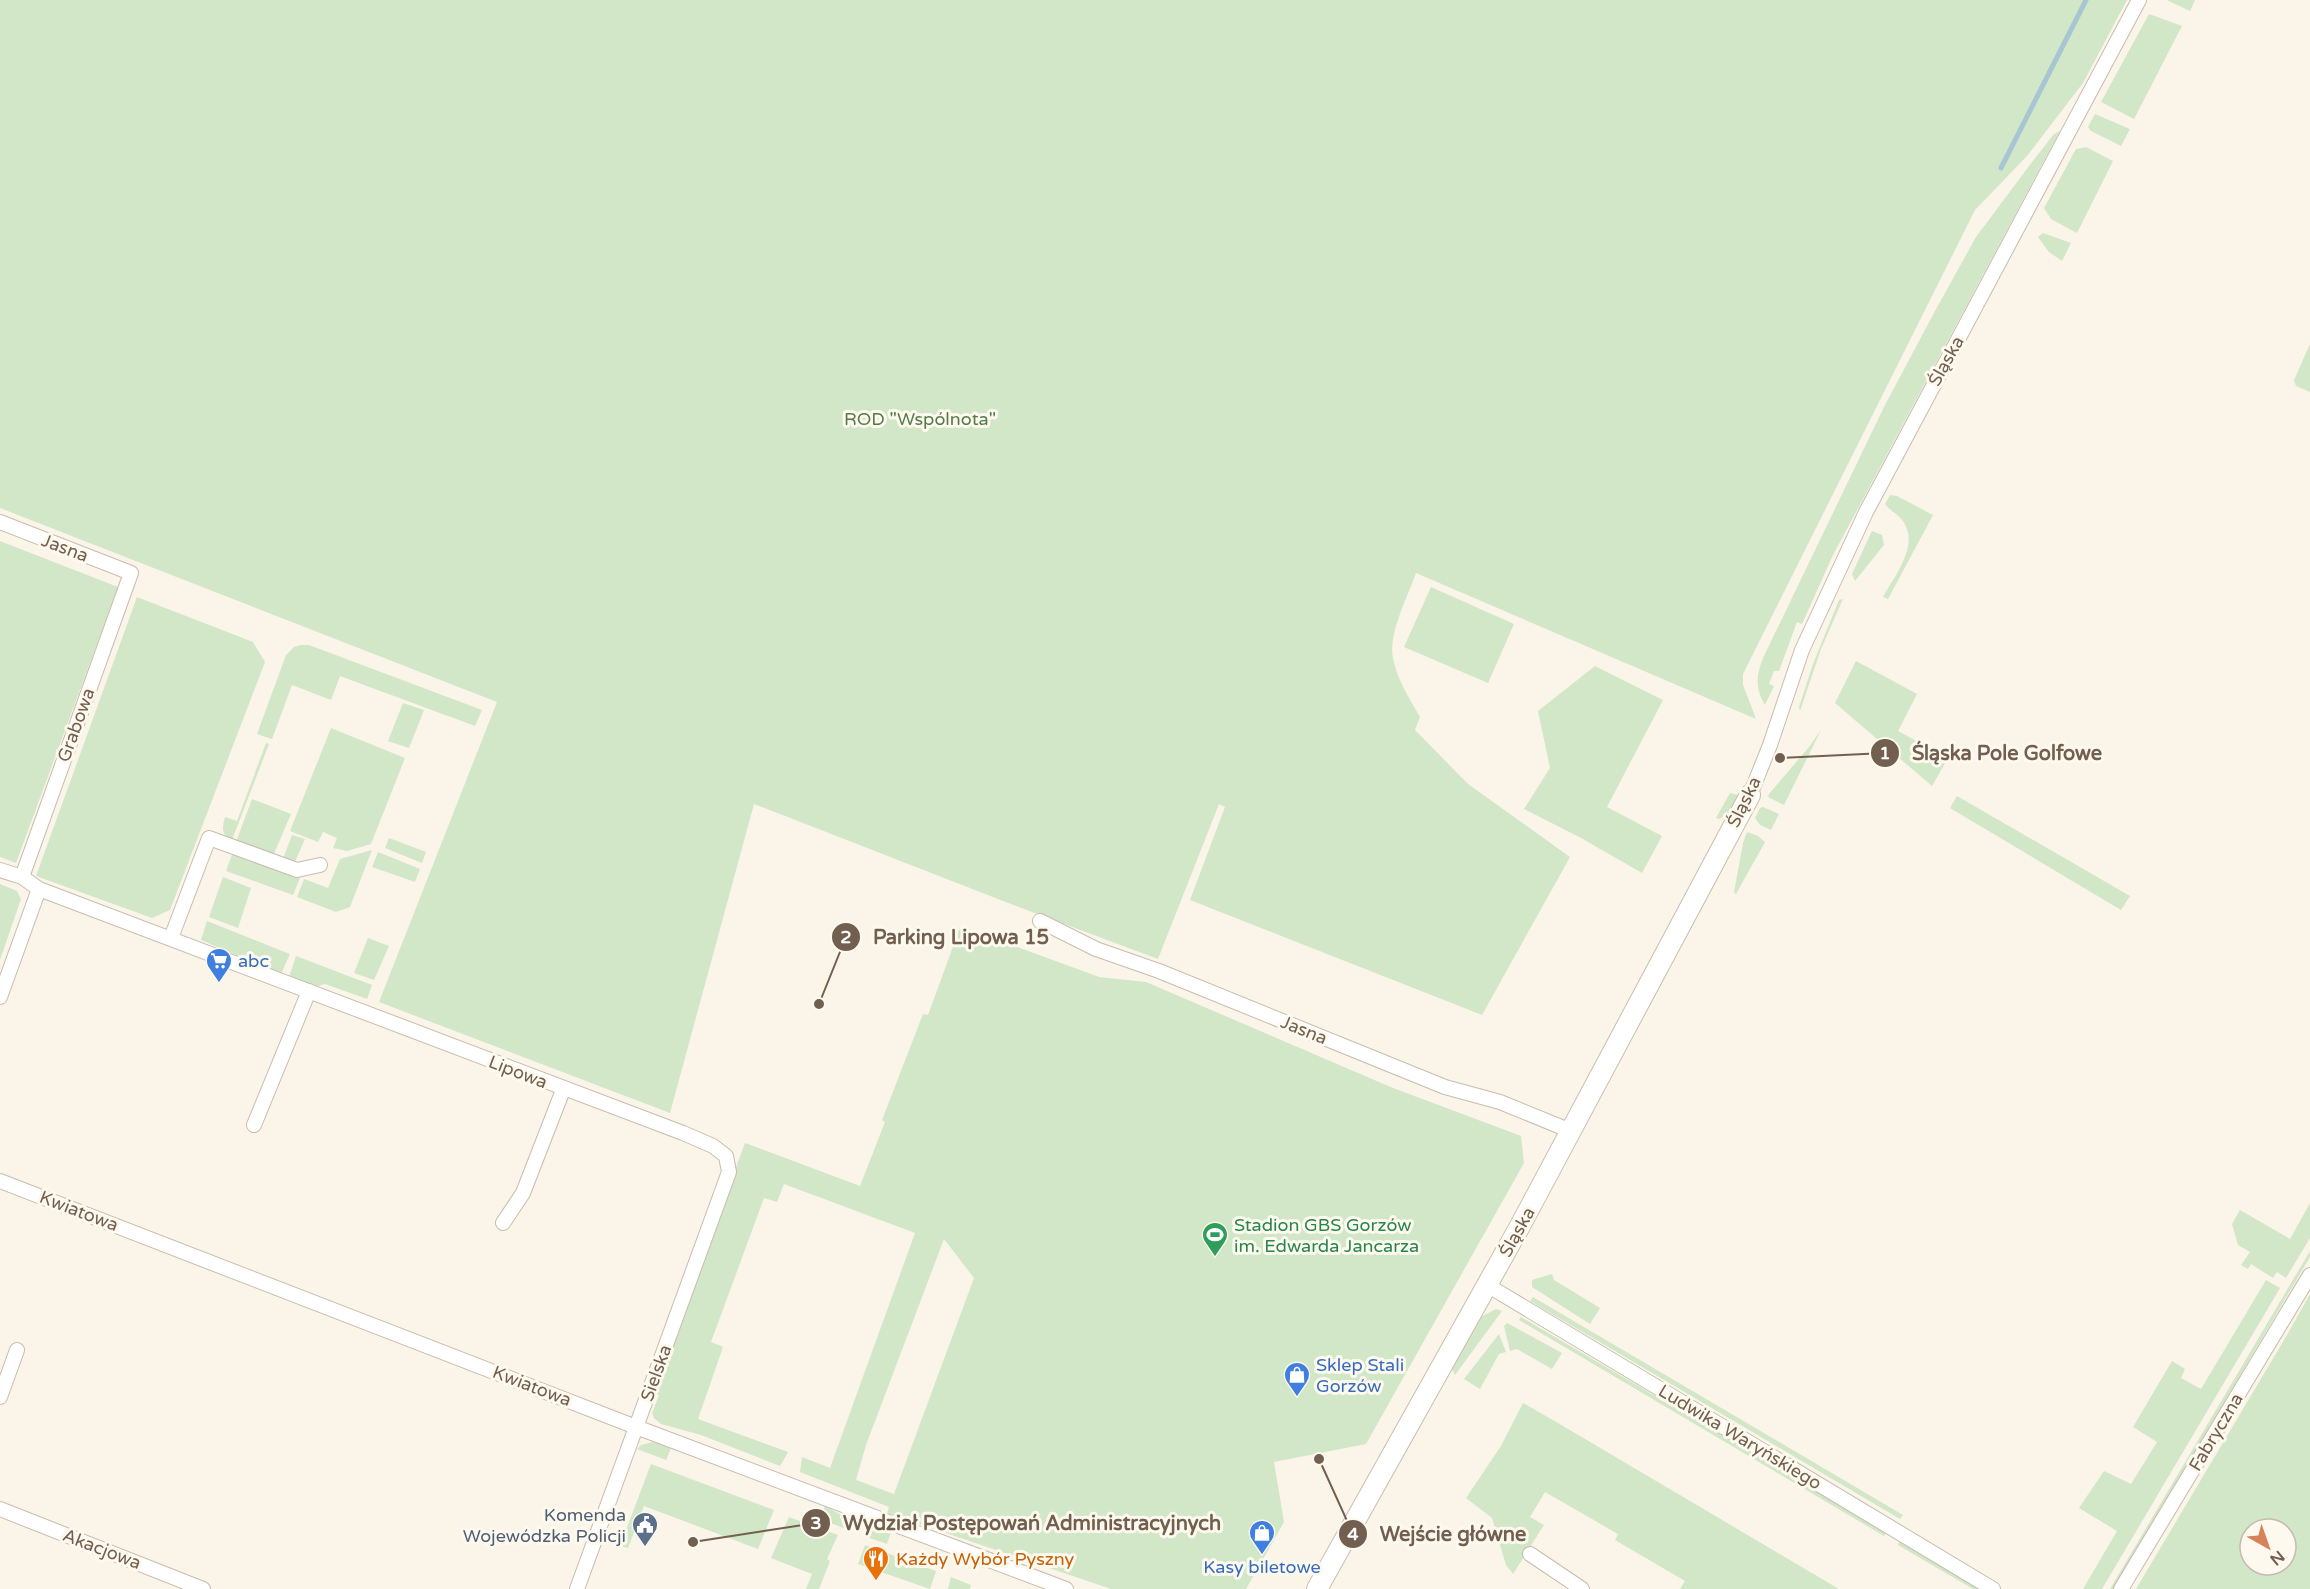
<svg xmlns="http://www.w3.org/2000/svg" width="2310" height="1589" viewBox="0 0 2310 1589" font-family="'Varela Round',sans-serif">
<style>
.green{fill:#d2e6c8;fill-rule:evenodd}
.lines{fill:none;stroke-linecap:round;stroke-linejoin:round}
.stream{stroke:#a6c7d2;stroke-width:5}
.street-casing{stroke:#c8bcad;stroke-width:16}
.secondary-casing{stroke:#cbbdab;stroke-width:22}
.street{stroke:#fff;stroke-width:14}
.secondary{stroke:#fff;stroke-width:20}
.labels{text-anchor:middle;stroke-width:6;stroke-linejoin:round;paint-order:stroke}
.street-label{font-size:18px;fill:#725f4f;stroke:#fdf9ee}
.park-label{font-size:18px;fill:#557b4b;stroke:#fdf9ee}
.shop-label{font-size:18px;fill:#366cbe;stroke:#fdf9ee;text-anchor:start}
.leisure-label{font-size:18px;fill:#27864d;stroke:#fdf9ee;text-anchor:start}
.service-label{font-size:18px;fill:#4e5e75;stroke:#fdf9ee;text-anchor:end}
.food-label{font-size:18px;fill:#c56008;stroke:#fdf9ee;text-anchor:start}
.leader{fill:none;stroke:#725f4f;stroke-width:2}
.callout-dot{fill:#725f4f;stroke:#fdf9ee;stroke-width:2}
.mark-label{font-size:18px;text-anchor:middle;font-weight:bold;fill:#fff}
.callout-label{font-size:20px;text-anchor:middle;font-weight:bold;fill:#725f4f;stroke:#fdf9ee;stroke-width:6;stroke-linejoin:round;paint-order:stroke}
</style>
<rect width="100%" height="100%" fill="#faf5e8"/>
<!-- green -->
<path class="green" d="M0,0H2127L2083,83L2027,156L1975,210L1743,674V685L1756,719L1416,573C1408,596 1388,634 1393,658C1397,679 1409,698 1420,717L1415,730L1468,784L1570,857L1482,1015L1190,900L1225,807L1219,804L1158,959L1016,906L754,804L670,1113L379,1002L497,702L0,508Z
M2167,0H2195L2190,11Z
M2149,14L2182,26L2134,119L2101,102Z
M2095,114L2130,129L2121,146L2091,131L2088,127Z
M2060,131L1833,555L1802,624L1797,622L1779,671H1774L1769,684L1774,686L1765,705C1755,688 1756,676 1763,658L1884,407L1935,311L1976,237L2032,162L2054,134Z
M2086,147L2113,161L2077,233L2051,219L2044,208L2076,149Z
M2043,233L2071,243L2062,261L2049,252L2038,237Z
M2310,344V392L2296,386L2294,380Z
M1890,495L1897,496L1933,515L1888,599L1883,597C1895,575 1920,545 1903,521C1898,514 1890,511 1885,504Z
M1872,531L1882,535L1884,545L1855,581L1852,574Z
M0,541L118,587L16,863L0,857Z
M1431,587L1514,624L1488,683L1404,647Z
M137,597L253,642L265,662L170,910L152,918L36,876Z
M1843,599L1821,649L1800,711L1799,707L1813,664L1839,600Z
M301,645H309L482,710L475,726L340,676L331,700L292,685L272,739L257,734L286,655L294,647Z
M1856,661L1917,694L1898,731L1948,758L1932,786L1835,703Z
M1595,666L1663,700L1607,807L1662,836L1642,873L1581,838L1524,809L1550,768L1538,711Z
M403,703L424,710L409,748L388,741Z
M331,728L405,758L371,844L347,851L333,848L337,838L323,832L318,842L290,831Z
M1821,730L1784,805L1768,797L1769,794L1809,747Z
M266,743L269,744L232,840C221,836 222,827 225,817L237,821Z
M1730,793L1739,795L1730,812L1719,819L1716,818Z
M1957,796L2130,896L2121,910L1950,808Z
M252,799L291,814L273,856L236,842Z
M1763,807L1779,814L1771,830L1760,825L1755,818L1760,808Z
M1747,832L1758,836L1765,842L1736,894L1734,892L1743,843Z
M292,835L305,839L294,864L283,859Z
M389,838L426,852L422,863L385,848Z
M372,850L350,907L336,912L297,897L304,879L328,888L340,859Z
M233,852L300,878L293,895L226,871Z
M378,852L420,869L415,882L372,867Z
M223,877L251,888L238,928L209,917Z
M0,884L17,891L21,899L0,960Z
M207,921L290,954L281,974L201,940Z
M966,928L1099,977L1146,982L1393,1088L1521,1136L1524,1163L1366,1444L1274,1462L1284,1522L1246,1589H1111L887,1513L889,1507L800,1472L802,1457L830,1468L915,1233L784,1184L777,1202L764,1198L711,1342L723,1347L698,1419L788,1452L787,1454L780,1466L701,1435L661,1424L654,1418L652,1413L659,1395L653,1391L745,1143L860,1186L885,1122L882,1120L923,1014L928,1015L959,930ZM944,1239L974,1278L894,1494L856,1480L866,1445Z
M368,938L389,946L374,980L354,973Z
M296,956L372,985L367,999L325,984L315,987L289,977Z
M2310,1203V1238L2286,1278L2277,1272L2273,1278L2251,1264L2248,1269L2241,1265L2250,1252L2238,1245L2232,1224L2240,1210L2290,1239Z
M2310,1251V1257L2114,1589H2110Z
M1552,1274L1554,1280L1600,1308L1590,1324L1532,1287V1280Z
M2266,1280L2280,1288L2102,1589H2083L2117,1531L2079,1508L2104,1471L2131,1484L2157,1442L2133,1427L2172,1361L2185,1369L2181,1378L2201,1389Z
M2310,1294V1589H2136L2287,1335ZM2250,1529H2286V1565H2250Z
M1533,1297L1903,1515L1900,1519L1530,1301Z
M1496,1309L1502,1311L1455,1375L1451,1367L1479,1318Z
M1521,1317L1887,1532L1884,1536L1519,1320Z
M1507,1323L1562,1353L1552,1369L1517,1349L1510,1351L1504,1326Z
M1499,1334L1506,1352L1499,1354L1480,1389L1464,1379Z
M1523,1403L1558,1423L1839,1589H1680L1685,1581L1615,1540L1618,1534L1545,1492L1530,1517L1544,1525L1513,1574L1506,1565L1492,1518L1466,1498L1501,1446Z
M653,1442L671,1448L666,1460L637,1449L641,1445Z
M651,1464L774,1510L758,1549L644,1506L628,1548L620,1546Z
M825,1506L843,1516L846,1529L820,1519Z
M789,1517L838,1535L827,1559L830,1561L819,1589H806L812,1574L771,1558Z
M884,1529L891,1532L887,1544L864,1536L874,1530Z
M1900,1541L1981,1589H1973L1898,1545Z
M865,1545L936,1571L930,1589L858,1564Z
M951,1577L971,1585L970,1589H948Z"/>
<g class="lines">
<!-- stream -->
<path class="stream" d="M2001,168L2086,0"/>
<defs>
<path id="street" d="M0,522L131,573L22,877
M1750,795L1770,745L1802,650L1866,512L2139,0
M0,870L22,877L39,889L683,1133L713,1146L726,1156L729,1172L577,1589
M1040,921L1096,949L1159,971L1445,1087L1500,1102L1571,1131
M171,938L209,838L297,870L320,865
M0,997L39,889
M254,1125L309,991
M0,1181L636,1427L1066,1589
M503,1223L523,1193L563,1090
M1487,1285L1993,1589
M0,1397L17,1350
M0,1509L203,1589
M1530,1554L1582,1589
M2121,1589L2310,1275"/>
<path id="secondary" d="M1317,1589L1520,1226L1750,795"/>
</defs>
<!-- street casing -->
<use href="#street" class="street-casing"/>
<!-- secondary casing -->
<use href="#secondary" class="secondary-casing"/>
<!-- street -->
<use href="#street" class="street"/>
<!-- secondary -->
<use href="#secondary" class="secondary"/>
</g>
<!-- icons -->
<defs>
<symbol id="supermarket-pin" viewBox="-11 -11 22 30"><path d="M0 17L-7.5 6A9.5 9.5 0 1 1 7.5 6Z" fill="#3f7fe0" stroke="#fdf9ee"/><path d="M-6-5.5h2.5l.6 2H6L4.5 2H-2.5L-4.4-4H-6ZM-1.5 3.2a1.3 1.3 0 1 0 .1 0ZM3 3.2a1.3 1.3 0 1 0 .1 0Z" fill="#fff"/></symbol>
<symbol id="stadium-pin" viewBox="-11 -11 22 30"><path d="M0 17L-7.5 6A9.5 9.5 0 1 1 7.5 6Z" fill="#2e9e5b" stroke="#fdf9ee"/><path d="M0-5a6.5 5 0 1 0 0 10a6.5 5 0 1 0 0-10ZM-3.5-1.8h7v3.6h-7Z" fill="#fff"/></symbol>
<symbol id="shop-pin" viewBox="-11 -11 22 30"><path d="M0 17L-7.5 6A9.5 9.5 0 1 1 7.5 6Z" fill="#3f7fe0" stroke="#fdf9ee"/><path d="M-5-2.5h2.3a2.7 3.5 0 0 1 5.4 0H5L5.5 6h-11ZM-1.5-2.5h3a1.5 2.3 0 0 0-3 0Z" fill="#fff"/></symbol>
<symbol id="civic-pin" viewBox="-11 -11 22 30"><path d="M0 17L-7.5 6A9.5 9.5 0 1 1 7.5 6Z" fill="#5c6f8a" stroke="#fdf9ee"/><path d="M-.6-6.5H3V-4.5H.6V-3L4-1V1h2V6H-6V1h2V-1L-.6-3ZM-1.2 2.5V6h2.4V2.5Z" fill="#fff"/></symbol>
<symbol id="restaurant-pin" viewBox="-11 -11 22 30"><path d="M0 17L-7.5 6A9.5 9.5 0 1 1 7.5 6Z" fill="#e8710a" stroke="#fdf9ee"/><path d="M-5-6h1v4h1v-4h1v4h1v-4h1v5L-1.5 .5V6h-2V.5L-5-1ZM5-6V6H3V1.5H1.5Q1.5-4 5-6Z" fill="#fff"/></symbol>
</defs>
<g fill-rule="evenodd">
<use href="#supermarket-pin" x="204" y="946" width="30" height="40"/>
<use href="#stadium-pin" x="1200" y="1220" width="30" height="40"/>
<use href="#shop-pin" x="1282" y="1360" width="30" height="40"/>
<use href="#civic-pin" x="630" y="1510" width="30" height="40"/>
<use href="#shop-pin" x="1247" y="1518" width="30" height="40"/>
<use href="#restaurant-pin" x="861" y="1544" width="30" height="40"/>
</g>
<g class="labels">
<!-- street labels -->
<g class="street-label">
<text transform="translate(1946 361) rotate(-61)" y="6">Śląska</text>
<text transform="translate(65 548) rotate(21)" y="6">Jasna</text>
<text transform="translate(76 725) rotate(-70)" y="6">Grabowa</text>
<text transform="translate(1744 802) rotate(-64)" y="6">Śląska</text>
<text transform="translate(1304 1030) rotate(22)" y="6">Jasna</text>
<text transform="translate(518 1072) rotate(21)" y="6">Lipowa</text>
<text transform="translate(79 1211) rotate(21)" y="6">Kwiatowa</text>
<text transform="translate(1517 1232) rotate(-61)" y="6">Śląska</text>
<text transform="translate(656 1373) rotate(-70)" y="6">Sielska</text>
<text transform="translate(532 1386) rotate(21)" y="6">Kwiatowa</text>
<text transform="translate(2216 1432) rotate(-59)" y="6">Fabryczna</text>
<text transform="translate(1740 1437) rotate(31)" y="6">Ludwika Waryńskiego</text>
<text transform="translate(102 1549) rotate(21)" y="6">Akacjowa</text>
</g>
<!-- park labels -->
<g class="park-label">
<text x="920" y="425">ROD "Wspólnota"</text>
</g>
<!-- shop labels -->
<g class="shop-label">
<text x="238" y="967">abc</text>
<text x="1316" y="1371">Sklep Stali<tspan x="1316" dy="21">Gorzów</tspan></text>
<text x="1262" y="1573" text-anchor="middle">Kasy biletowe</text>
</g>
<!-- leisure labels -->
<g class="leisure-label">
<text x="1234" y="1231">Stadion GBS Gorzów<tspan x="1234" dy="21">im. Edwarda Jancarza</tspan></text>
</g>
<!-- service labels -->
<g class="service-label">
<text x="626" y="1521">Komenda<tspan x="626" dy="21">Wojewódzka Policji</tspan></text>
</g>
<!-- food labels -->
<g class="food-label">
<text x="896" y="1565">Każdy Wybór Pyszny</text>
</g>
</g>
<!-- callouts -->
<path class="leader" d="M1780 758L1885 753M819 1004L846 937M693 1542L816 1523M1319 1459L1353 1534"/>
<g class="callout-dot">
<circle cx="1780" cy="758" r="6"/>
<circle cx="819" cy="1004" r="6"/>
<circle cx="693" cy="1542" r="6"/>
<circle cx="1319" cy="1459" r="6"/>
<circle cx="1885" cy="753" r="15"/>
<circle cx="846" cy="937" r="15"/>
<circle cx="816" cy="1523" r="15"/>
<circle cx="1353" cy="1534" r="15"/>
</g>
<g class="mark-label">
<text x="1885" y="759">1</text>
<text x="846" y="943">2</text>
<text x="816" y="1529">3</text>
<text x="1353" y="1540">4</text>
</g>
<g class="callout-label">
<text x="2007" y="760">Śląska Pole Golfowe</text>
<text x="961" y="944">Parking Lipowa 15</text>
<text x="1032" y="1530">Wydział Postępowań Administracyjnych</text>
<text x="1453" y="1541">Wejście główne</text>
</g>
<!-- north arrow -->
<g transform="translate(2268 1547) rotate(140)"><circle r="28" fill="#fdf9ee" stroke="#c5bbae" stroke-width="1.5"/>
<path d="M0-4.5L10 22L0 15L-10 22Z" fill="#d6825b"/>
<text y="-9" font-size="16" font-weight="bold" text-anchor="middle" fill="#725f4f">N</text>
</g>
</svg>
